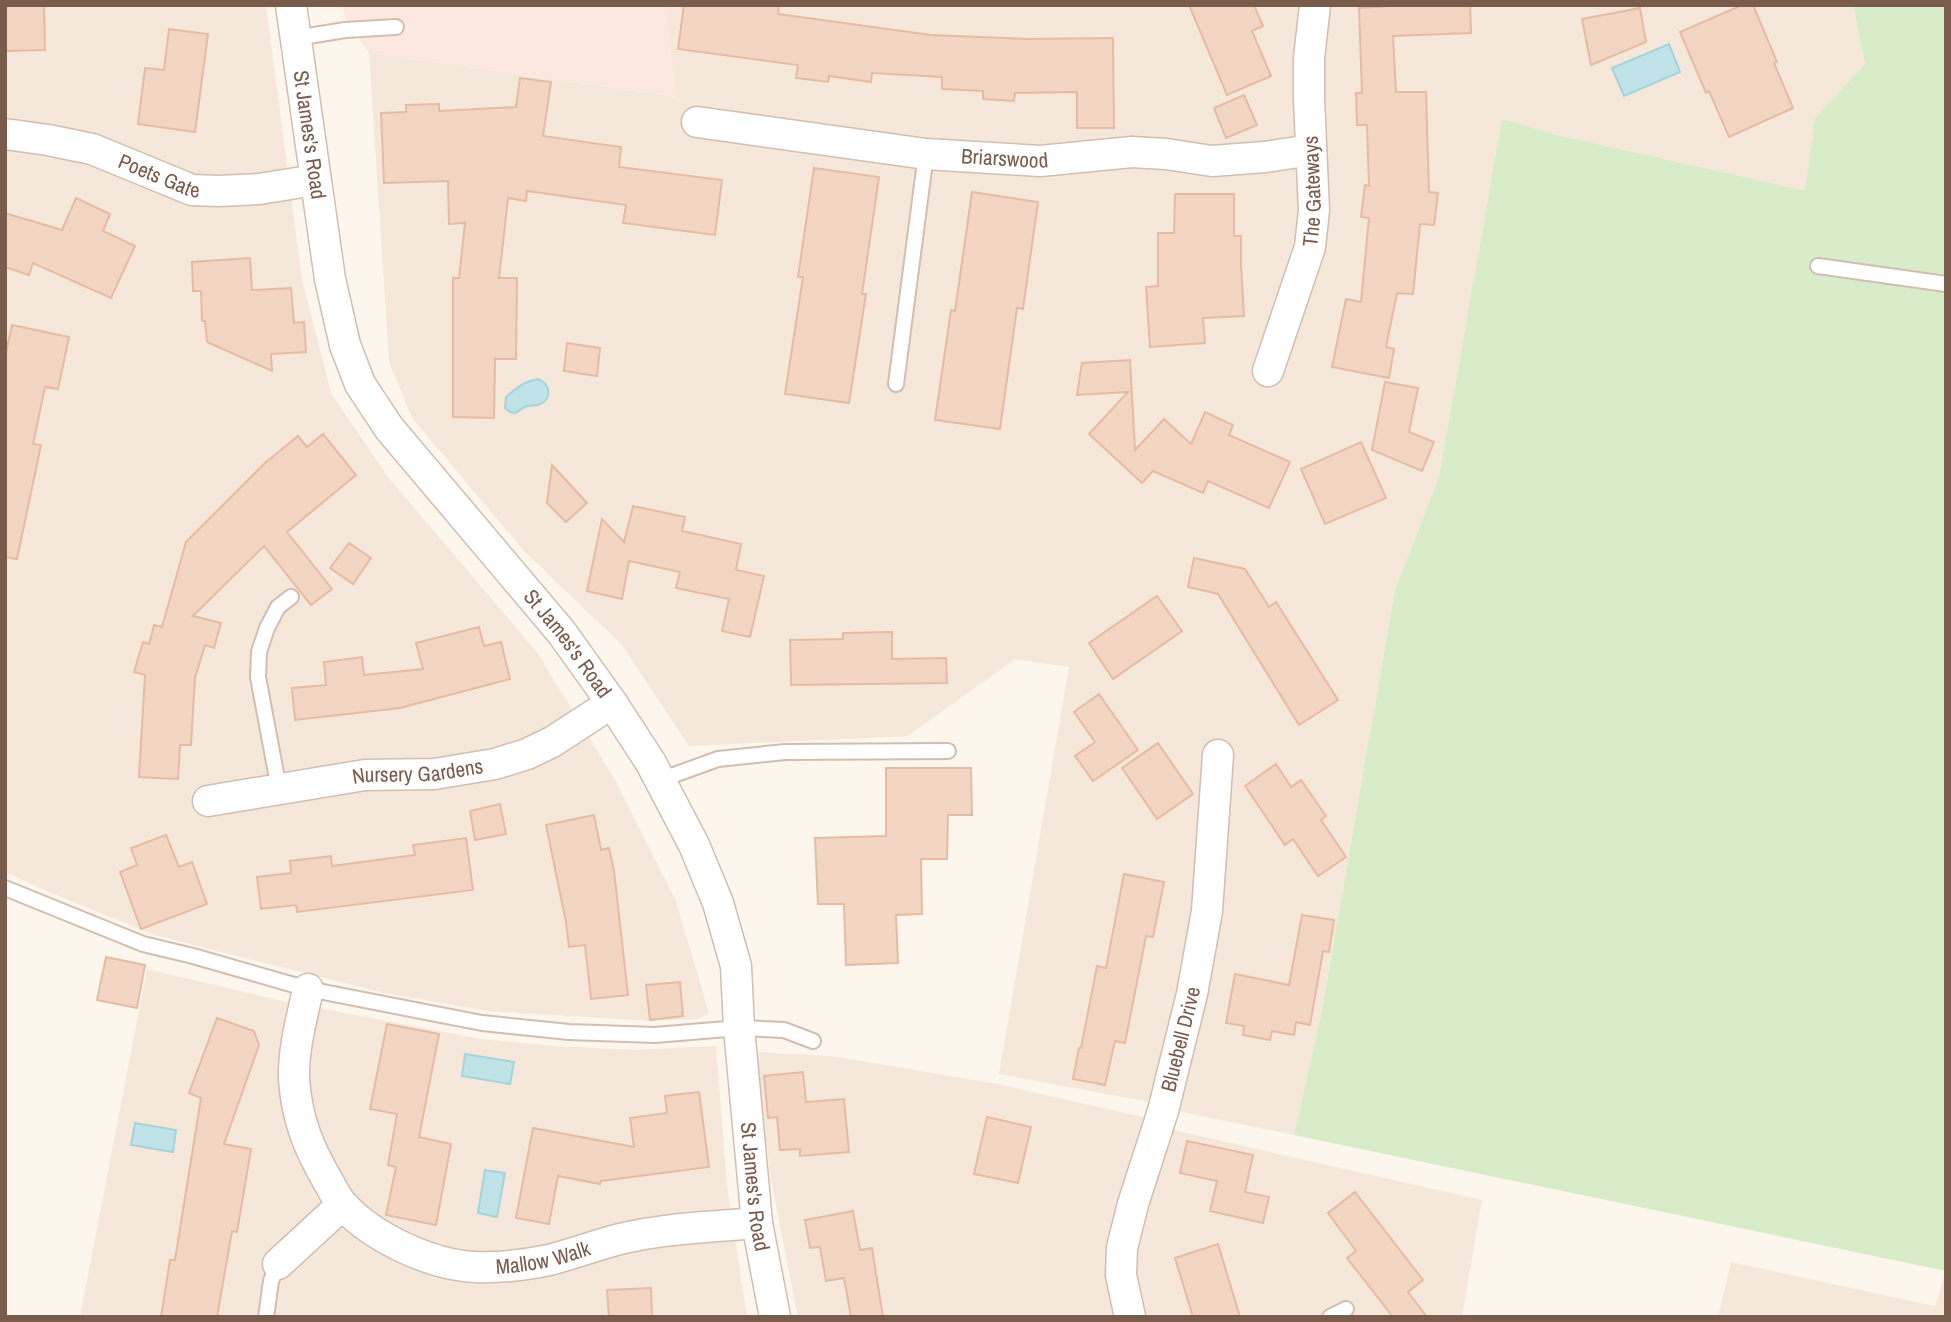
<svg xmlns="http://www.w3.org/2000/svg" width="1951" height="1322" viewBox="0 0 1951 1322" font-family="'Archivo Narrow',sans-serif">
<style>
.residential{fill:#f5e8da}
.commercial{fill:#fde8e0}
.green{fill:#d8ecc9}
.water{fill:#bfe3e8;stroke:#a5d3da;stroke-width:2}
.building{fill:#f3d5c3;stroke:#e6bba3;stroke-width:2}
.lines{fill:none;stroke-linecap:round;stroke-linejoin:round}
.lane-casing{stroke:#d1beb0;stroke-width:18}
.street-casing{stroke:#d1beb0;stroke-width:33}
.lane{stroke:#fff;stroke-width:14}
.street{stroke:#fff;stroke-width:30}
.labels{text-anchor:middle;stroke-width:7;stroke-linejoin:round;paint-order:stroke}
.street-label{font-size:21px;fill:#7a5c4d;stroke:#fffaf3}
</style>
<rect width="100%" height="100%" fill="#fdf6ec"/>
<!-- residential -->
<path class="residential" d="M5,5H266L302,280L331,393L387,476L536,651L614,778L676,901L709,1013L698,1019L648,1021L488,1011L384,993L154,935L49,892L5,872Z
M664,5H1853L1865,64L1815,118L1805,192L1557,135L1502,120L1439,477L1395,590L1322,1010L1294,1135L1196,1115L1144,1101L999,1074L1069,667L1015,659L908,736L689,746L622,645L525,552L412,418L389,362L369,53L676,97Z
M147,969L282,1001L481,1039L555,1046L635,1050L716,1046L727,1186L747,1317H80Z
M755,1052L832,1056L998,1084L1142,1117L1178,1131L1482,1200L1462,1317H798L771,1180Z
M1731,1262L1935,1306L1946,1271V1317H1718Z"/>
<!-- commercial -->
<path class="commercial" d="M343,5H664L677,97L369,53L345,18Z"/>
<!-- green -->
<path class="green" d="M1853,5H1946V1271L1294,1135L1322,1010L1395,590L1439,477L1502,119L1557,135L1805,191L1815,118L1865,64Z"/>
<!-- water -->
<path class="water" d="M1669,44L1680,72L1624,96L1612,68Z
M538,379C552,384 552,401 538,405C534,406 528,405 525,407C522,408 519,411 515,413L510,412L505,408L506,397C516,388 525,381 538,379Z
M465,1054L514,1062L510,1084L462,1076Z
M135,1123L176,1130L173,1152L131,1145Z
M485,1170L505,1173L497,1217L478,1213Z"/>
<!-- building -->
<path class="building" d="M5,5H44L45,50L5,51Z
M684,5H779L778,14L931,35L1028,39L1113,38L1114,128H1077V92L1015,93L1014,101L983,99V91L942,89V77L872,73L871,82L829,76L828,82L796,78L798,65L678,49Z
M1189,5H1254L1263,26L1252,31L1271,76L1227,95Z
M1407,5H1470L1471,33L1393,36L1396,92H1426L1429,192L1438,193L1434,225L1420,224L1413,294L1397,293L1386,347L1394,349L1389,378L1332,367L1346,299L1361,302L1369,218L1361,217L1365,185L1369,186L1367,125H1357L1356,93H1362L1359,8Z
M1742,5H1753L1777,62L1774,63L1793,108L1729,137L1709,91L1706,93L1680,32Z
M1640,8L1646,42L1591,65L1582,19Z
M169,29L208,34L195,132L138,124L145,68L164,70Z
M520,78L551,82L543,136L621,147L619,167L722,180L715,235L623,223L626,205L527,191L526,201L508,198L499,278H517L516,359H495L494,418L453,417V278H459L465,223L449,224L448,181L384,183L381,113L406,112V105L439,104V111L516,107Z
M1244,95L1257,125L1226,138L1214,108Z
M814,168L879,177L862,294H866L849,403L785,394L803,277H798Z
M972,192L1038,202L1023,309L1017,308L1000,429L935,420L951,310L955,311Z
M1175,194H1234V236H1241V265L1244,316L1203,318L1205,343L1150,347L1146,287L1158,286V233H1174Z
M76,198L110,214L103,231L135,246L111,298L33,263L29,275L5,267V213L62,230Z
M250,258L252,290L291,288L294,323L304,322L306,352L271,354L272,371L207,342L205,321H202L201,291H193L192,262Z
M12,325L69,337L58,389L45,387L33,444L41,445L17,559L5,557V357Z
M567,343L600,348L597,376L564,371Z
M1130,360L1135,450L1164,419L1191,444L1205,412L1233,425L1229,435L1290,462L1269,508L1208,481L1203,493L1153,471L1142,483L1089,434L1128,392L1077,395L1082,363Z
M1385,382L1418,388L1409,432L1434,442L1422,471L1372,450Z
M323,434L356,475L287,532L332,589L311,605L264,546L193,616L221,623L214,648L205,645L195,678L191,745H180L178,779L139,777L145,675L134,672L143,642L149,644L154,625L162,627L186,542L265,463L298,436L307,447Z
M1361,442L1386,498L1325,524L1301,469Z
M552,465L587,503L566,522L547,503Z
M633,506L685,517L682,531L741,544L736,570L764,576L750,637L722,631L729,599L676,588L680,572L629,561L622,599L587,591L602,519L624,542Z
M349,543L371,558L353,584L330,568Z
M1194,558L1245,569L1269,607L1276,602L1338,700L1299,725L1218,594L1188,587Z
M1157,596L1182,631L1113,679L1089,643Z
M479,627L484,646L501,642L510,679L400,708L295,720L292,688L326,685L324,662L362,657L364,675L423,669L416,643Z
M892,632V659L946,658L947,683L791,685L790,640L843,639V633Z
M1099,694L1138,750L1093,781L1075,756L1095,742L1074,712Z
M1158,743L1193,794L1157,819L1122,768Z
M1276,764L1291,787L1301,780L1326,816L1321,820L1346,857L1318,876L1293,839L1285,845L1245,786Z
M886,768H971L972,815H948L947,859H921L922,914L896,915L898,963L846,965L844,904H818L815,838L886,836Z
M500,804L506,834L475,840L470,811Z
M594,815L601,850L609,848L614,871L628,995L591,999L585,945L569,947L566,922L546,825Z
M166,835L179,867L192,862L207,904L141,929L120,872L137,865L131,848Z
M466,838L473,890L297,912L296,905L261,909L257,877L291,873L290,861L331,856L332,866L415,855L413,845Z
M1124,874L1164,882L1153,937L1146,936L1125,1043L1115,1041L1105,1085L1073,1079L1079,1048H1081L1097,966L1106,968Z
M1302,915L1334,920L1329,952L1323,951L1310,1025L1296,1022L1294,1035L1272,1031L1270,1040L1243,1035L1244,1026L1226,1023L1235,974L1289,985Z
M106,957L145,965L137,1008L97,1000Z
M680,982L683,1016L650,1020L646,985Z
M217,1018L254,1031L259,1045L224,1144L251,1149L237,1232L232,1231L217,1317H161L170,1260H175L201,1098L189,1093Z
M387,1024L439,1034L419,1137L451,1144L436,1225L386,1215L396,1167L388,1165L397,1114L370,1109Z
M803,1072L806,1102L844,1099L849,1152L800,1156V1149L780,1150L777,1117L768,1118L764,1076Z
M699,1092L709,1167L601,1181L600,1184L558,1176L549,1224L516,1218L533,1128L634,1147L630,1118L667,1113L665,1096Z
M987,1117L1031,1127L1018,1183L974,1174Z
M1187,1141L1253,1155L1245,1192L1269,1197L1263,1223L1210,1211L1217,1181L1180,1173Z
M1355,1192L1423,1280L1408,1292L1427,1317H1393L1347,1258L1356,1251L1328,1213Z
M853,1211L860,1250L872,1248L883,1317H851L844,1278L826,1281L820,1247L810,1248L805,1220Z
M1218,1244L1240,1317H1193L1175,1258Z
M651,1288L652,1317H609L607,1290Z"/>
<g class="lines">
<defs>
<path id="lane" d="M296,38L345,30L396,27
M1818,266L1946,284
M896,384L926,154
M660,780L718,759L785,752L948,751
M279,789L258,677L259,652L267,628L278,607L291,597
M5,888L143,944L193,956L308,989L482,1023L569,1032L655,1035L739,1028L784,1030L813,1041
M266,1317L271,1281L278,1264
M1330,1317L1346,1309"/>
<g id="street">
<path id="s1" d="M291,5L330,279L345,345L360,384L389,428L562,633L612,703L651,763L694,845L718,903L736,966L739,1028L757,1223L775,1317"/>
<path id="s2" d="M697,122L926,154L1040,161L1132,152L1166,154L1212,161L1265,157L1311,150"/>
<path id="s3" d="M5,134L48,140L92,149L192,190L219,191L259,189L315,180"/>
<path id="s4" d="M1268,371L1310,247L1314,210L1309,99V58L1315,5"/>
<path id="s5" d="M208,801L365,775L434,774L495,764L527,754L552,742L612,703"/>
<path id="s6" d="M308,989C302,1018 293,1049 294,1079C297,1120 308,1147 329,1183C333,1190 337,1199 343,1205C373,1238 431,1265 475,1267C499,1268 525,1265 549,1260C573,1254 596,1245 620,1239C664,1228 712,1227 757,1223"/>
<path d="M278,1264L342,1205"/>
<path id="s7" d="M1130,1317L1121,1275L1122,1248L1133,1204L1163,1111L1192,994L1207,911L1218,755"/>
</g>
</defs>
<!-- lane casing -->
<use href="#lane" class="lane-casing"/>
<!-- street casing -->
<use href="#street" class="street-casing"/>
<!-- lane -->
<use href="#lane" class="lane"/>
<!-- street -->
<use href="#street" class="street"/>
</g>
<g class="labels">
<!-- street labels -->
<g class="street-label">
<text dy="7" stroke="none"><textPath href="#s1" startOffset="131">St James's Road</textPath></text>
<text dy="7" stroke="none"><textPath href="#s2" startOffset="310">Briarswood</textPath></text>
<text dy="7" stroke="none"><textPath href="#s3" startOffset="161">Poets Gate</textPath></text>
<text dy="7" stroke="none"><textPath href="#s4" startOffset="187">The Gateways</textPath></text>
<text dy="7" stroke="none"><textPath href="#s1" startOffset="719">St James's Road</textPath></text>
<text dy="7" stroke="none"><textPath href="#s5" startOffset="212">Nursery Gardens</textPath></text>
<text dy="7" stroke="none"><textPath href="#s7" startOffset="287">Bluebell Drive</textPath></text>
<text dy="7" stroke="none"><textPath href="#s1" startOffset="1307">St James's Road</textPath></text>
<text dy="7" stroke="none"><textPath href="#s6" startOffset="446">Mallow Walk</textPath></text>
</g>
</g>
<!-- border -->
<rect width="1951" height="1322" fill="none" stroke="#7a5c4d" stroke-width="14"/>
</svg>
